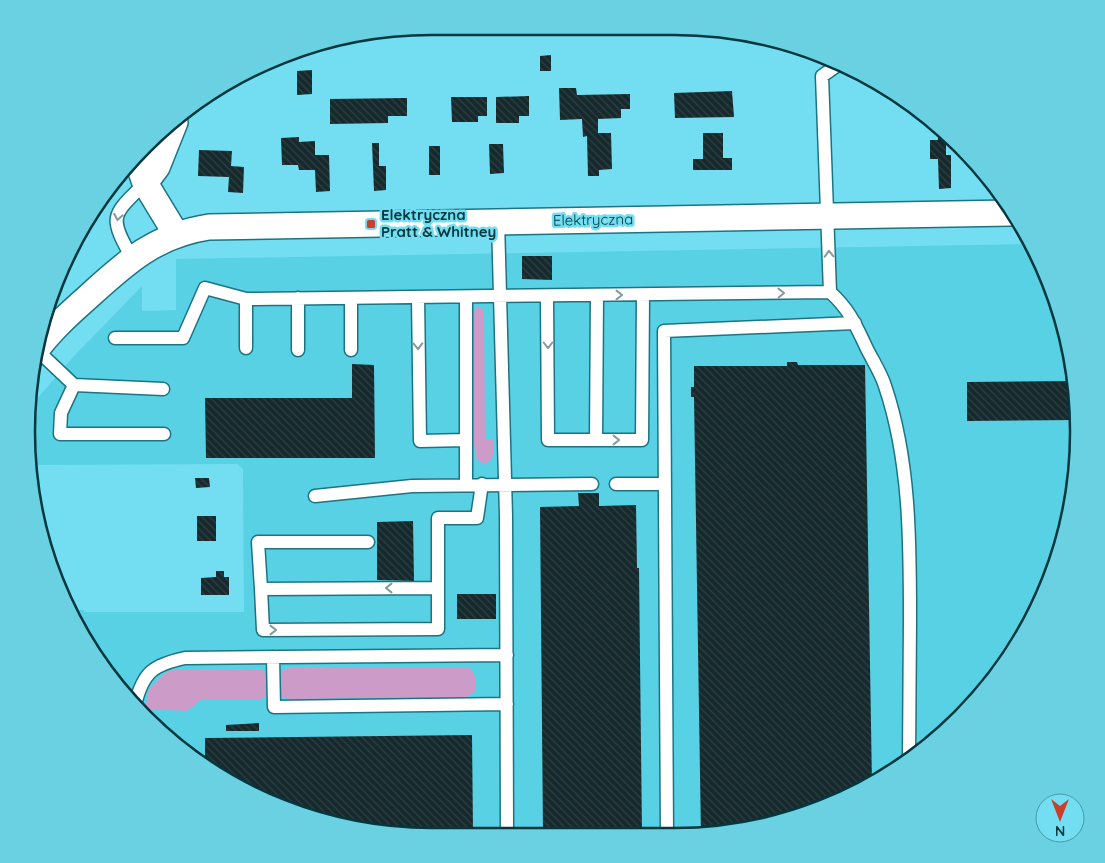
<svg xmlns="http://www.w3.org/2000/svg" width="1105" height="863" viewBox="0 0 1105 863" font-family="Quicksand,sans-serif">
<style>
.built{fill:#58d1e5}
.grass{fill:#cd9bc7}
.building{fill:url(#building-back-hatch)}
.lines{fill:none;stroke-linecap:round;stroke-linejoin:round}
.lane-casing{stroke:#1c7482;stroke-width:15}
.street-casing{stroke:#1c7482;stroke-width:28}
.lane{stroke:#fff;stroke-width:12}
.street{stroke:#fff;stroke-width:25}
.oneway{stroke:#829b9e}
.poi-dot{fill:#ca3e2b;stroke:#73def1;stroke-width:2}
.labels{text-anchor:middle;stroke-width:5;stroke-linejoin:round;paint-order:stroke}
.poi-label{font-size:15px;font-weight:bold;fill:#04373e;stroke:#73def1;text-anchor:start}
.street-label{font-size:15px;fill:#04373e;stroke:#73def1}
.rim{fill:none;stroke:#04373e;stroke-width:2.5}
</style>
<defs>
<pattern id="building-back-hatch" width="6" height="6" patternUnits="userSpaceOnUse" patternTransform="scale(1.25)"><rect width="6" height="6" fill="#16292d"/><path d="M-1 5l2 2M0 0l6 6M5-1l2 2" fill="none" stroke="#2e4044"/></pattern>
</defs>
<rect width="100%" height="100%" fill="#73def1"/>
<!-- built -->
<path class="built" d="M1031,244L1057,301L1075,378L1078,458L1065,536L1037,610L995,678L941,736L876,782L803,815L700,836L353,829L277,806L206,768L145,718L81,634L71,610H84V612H244L243,469L237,464L31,465L26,432L29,408L75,355L142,286V311L176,310V259Z"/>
<!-- grass -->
<path class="grass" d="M477,307L482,308L484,312L485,439L493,440C493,451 496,461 483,464L476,458L474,444V312Z
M290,668H470C476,676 477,681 475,691L467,697L291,699L282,697L280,673L283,670Z
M176,669L263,670L267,677L266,696L261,699H202L187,711L145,709L149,689L165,673Z"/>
<!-- building -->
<path class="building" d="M551,55V71H540V56Z
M312,70V94L297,95V71Z
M559,88H576L577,95L630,94V109H621V118L598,119V133H611L612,169L599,170V176H588L587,136L583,137L582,119L560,120Z
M732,91L734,117L675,118L674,93Z
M529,96V116H519V123H496V97Z
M451,97H487V116H478V122H452Z
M407,98V116H388V123L330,124V99Z
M938,127H941L946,133V155H951V188L939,189L938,159H930V140H938Z
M703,133H723V158H732V170H693V159H703Z
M299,137V142L315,141V155H329L330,191L316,192L315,170H299L298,165H282L281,138Z
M372,143H379V166H386V190L374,191Z
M489,144H503L504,173L490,174Z
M429,146H440V175H429Z
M199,150L232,151L231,166L244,167L243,193L228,192L229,177L198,176Z
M522,256H552V280L522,279Z
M787,362H797L798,365H865L872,784L803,815L701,836L694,397H691V387H694V366H787Z
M352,364L374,365L375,458H206L205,398H352Z
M1075,381L1077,420L967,421V382Z
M195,478H209L210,487L196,488Z
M578,493H599V506L636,505L637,568H639L642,835L543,833L540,507L579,506Z
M197,516H216V541H197Z
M413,521L414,581L377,580V522Z
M216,571H224V577H229V595H201V578L216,577Z
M457,594H496V619H457Z
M259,723V731H226V725Z
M472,735L473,831L353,829L277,806L205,767V738Z"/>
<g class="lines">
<defs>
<path id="lane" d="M498,221L506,516L507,832
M132,258C108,215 112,216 145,183
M830,292L822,76L839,64
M418,297L420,441L466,440
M466,297V485
M547,297L548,440H642L643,295
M298,298V350
M351,298V350
M115,338H183L205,288L246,299L830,292C850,310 856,326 867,349C873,361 881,373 885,386C910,460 910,541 910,619C910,665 909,712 909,759
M246,348V299
M37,350L74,385L163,389
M74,385L61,413L60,434H164
M596,440L597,295
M616,484H665
M315,496L412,486L592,484
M438,588L261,589L263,630L438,629V518H477L482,484
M261,589L258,542H368
M273,657L274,707L507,704
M135,705C143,672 153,665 185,658L507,655
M667,835L664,331L855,323"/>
<path id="street" d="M136,157L145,183L176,234
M145,183L157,167L175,122
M37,349C52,329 70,313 88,297C126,262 156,235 209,227L1011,213"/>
</defs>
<!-- lane casing -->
<use href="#lane" class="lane-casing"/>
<!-- street casing -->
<use href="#street" class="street-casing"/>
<!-- lane -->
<use href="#lane" class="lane"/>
<!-- street -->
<use href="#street" class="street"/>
</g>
<!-- one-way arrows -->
<defs><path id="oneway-chevron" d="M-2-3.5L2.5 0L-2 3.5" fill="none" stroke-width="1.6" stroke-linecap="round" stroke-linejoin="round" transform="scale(1.25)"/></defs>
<g class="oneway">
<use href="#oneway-chevron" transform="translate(118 217) rotate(100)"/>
<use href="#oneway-chevron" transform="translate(829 254) rotate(-92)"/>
<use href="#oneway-chevron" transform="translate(781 293) rotate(-1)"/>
<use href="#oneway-chevron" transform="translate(619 295)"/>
<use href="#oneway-chevron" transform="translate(548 345) rotate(90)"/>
<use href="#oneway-chevron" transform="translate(418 346) rotate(89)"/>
<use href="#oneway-chevron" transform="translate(616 440)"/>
<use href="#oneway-chevron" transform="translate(389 588) rotate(180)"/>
<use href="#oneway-chevron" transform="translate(273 630)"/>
</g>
<!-- markers -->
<rect class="poi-dot" x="366" y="219" width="10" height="10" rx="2.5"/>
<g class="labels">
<!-- poi labels -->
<g class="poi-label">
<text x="381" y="220">Elektryczna<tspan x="381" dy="17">Pratt &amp; Whitney</tspan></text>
</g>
<!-- street labels -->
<g class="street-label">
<text transform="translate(593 220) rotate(-1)" y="5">Elektryczna</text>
</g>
</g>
<!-- crop -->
<path d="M0 0H1105V863H0ZM431 35H674A396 396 0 0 1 1070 431V432A396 396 0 0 1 674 828H431A396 396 0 0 1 35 432V431A396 396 0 0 1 431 35Z" fill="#6ad1e3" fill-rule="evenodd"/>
<path class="rim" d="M431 35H674A396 396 0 0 1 1070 431V432A396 396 0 0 1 674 828H431A396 396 0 0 1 35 432V431A396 396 0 0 1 431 35Z"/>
<!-- north arrow -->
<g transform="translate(1060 818) rotate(180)"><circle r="24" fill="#73def1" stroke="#479ba9"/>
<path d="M0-4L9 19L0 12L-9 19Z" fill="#ca3e2b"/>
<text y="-8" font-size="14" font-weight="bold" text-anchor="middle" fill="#04373e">N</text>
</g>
</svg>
